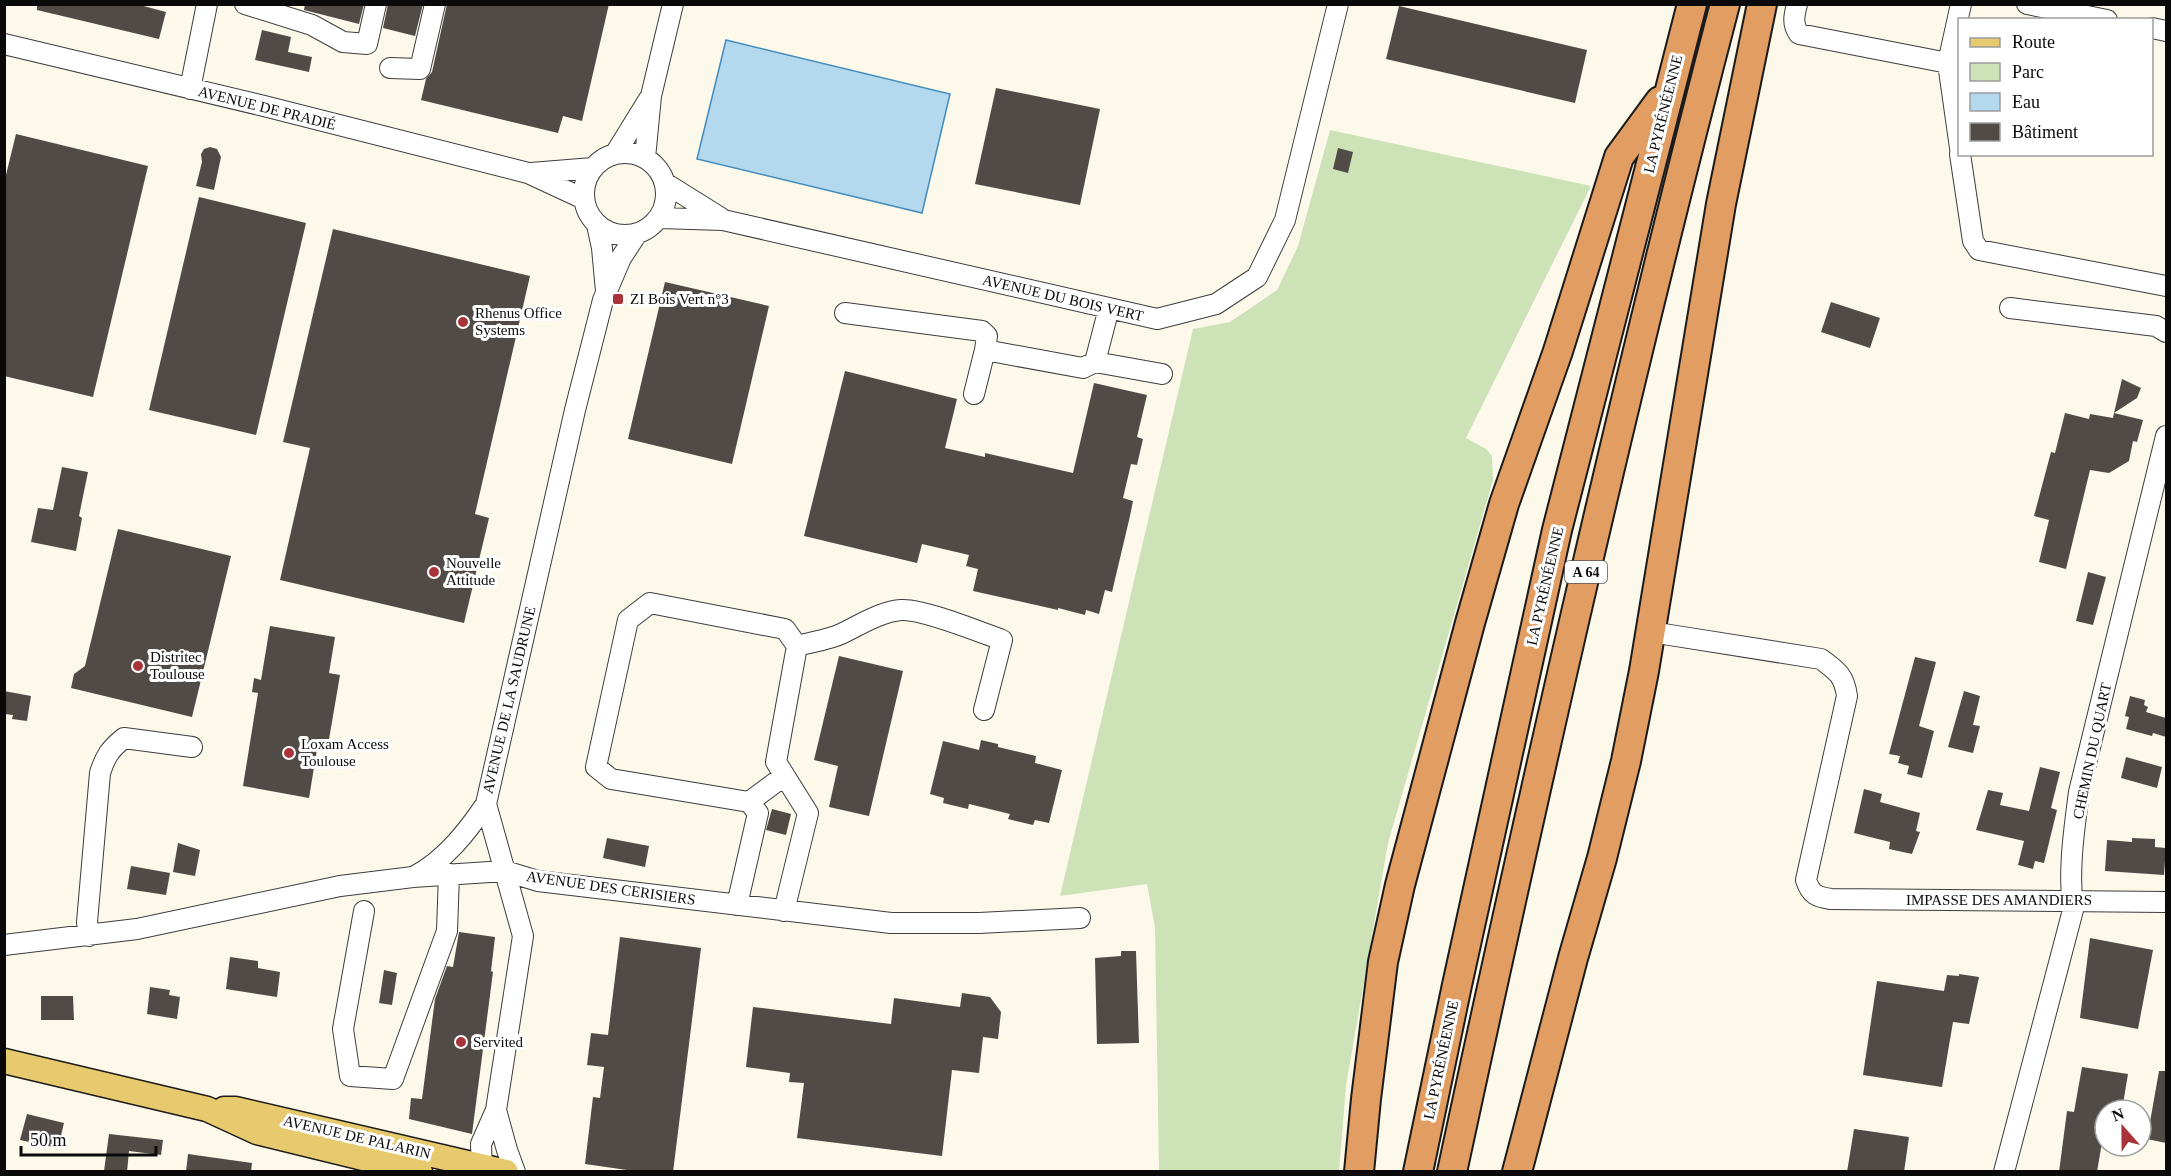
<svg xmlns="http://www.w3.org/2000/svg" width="2171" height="1176" viewBox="0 0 2171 1176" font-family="'Times New Roman',serif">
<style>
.green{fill:#cee2b8}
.water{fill:#b4d8ee;stroke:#448cbc;stroke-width:1.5}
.building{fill:#514b48}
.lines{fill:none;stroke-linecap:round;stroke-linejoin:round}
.minor-casing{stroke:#3d3d3d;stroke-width:22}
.major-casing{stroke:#1b1b1b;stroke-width:27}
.highway-casing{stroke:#1b1b1b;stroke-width:32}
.minor{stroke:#fff;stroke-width:20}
.major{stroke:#e8ca6e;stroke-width:24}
.highway{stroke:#e29d62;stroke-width:28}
.poi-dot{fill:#a83439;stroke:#fff;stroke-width:2}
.labels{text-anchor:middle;stroke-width:6;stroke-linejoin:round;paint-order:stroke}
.shield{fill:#fff;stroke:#545454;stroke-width:1.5}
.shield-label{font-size:14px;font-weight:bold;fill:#0a0a0a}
.street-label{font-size:15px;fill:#0a0a0a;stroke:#fff}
.poi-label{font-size:15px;fill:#0a0a0a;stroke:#fff;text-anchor:start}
</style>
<rect width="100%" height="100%" fill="#fcf9ea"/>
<!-- green -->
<path class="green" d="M1330,130L1591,186L1466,438L1486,449L1492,456L1493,480L1388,843L1346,1086L1339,1171H1159L1155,928L1147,884L1060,896L1193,329L1230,322L1277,290L1298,246Z"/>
<!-- water -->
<path class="water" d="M726,40L950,94L922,213L697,159Z"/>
<!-- building -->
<path class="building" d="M37,4H136L166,12L159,39L37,10Z
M305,4H364L359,24L304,10Z
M388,4H423L415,36L383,28Z
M447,4H609L582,121L563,116L558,133L421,100L426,79L432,72Z
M1399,6L1587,50L1575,103L1386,59Z
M262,30L291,37L288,52L312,57L309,72L255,60Z
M996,88L1100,109L1080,205L975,184Z
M16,134L148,166L93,397L4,376V183Z
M210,147L217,149L221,157L214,190L196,186L202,162L201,154L204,149Z
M1338,148L1353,152L1348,173L1333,169Z
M199,197L306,223L256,435L149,410Z
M333,229L530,276L475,514L489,518L464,623L280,580L310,448L283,442Z
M665,282L769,306L732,464L628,439Z
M1831,302L1880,318L1870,348L1821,332Z
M845,371L957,399L945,448L985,457V453L1073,473L1094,383L1147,395L1137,437L1143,439L1137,465L1131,464L1123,498L1133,501L1130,516L1112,592L1105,590L1099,614L1086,610L1085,615L1058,608V610L973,591L978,569L966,566L969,555L922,544L917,563L804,536Z
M2122,379L2141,388L2137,398L2114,413Z
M2065,413L2089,419L2090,414L2113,418L2114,413L2143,420L2137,442L2133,441L2129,461L2109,473L2090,470L2066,569L2039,562L2049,520L2034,516L2051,452L2055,453Z
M62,467L88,472L79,516L82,518L76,551L31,542L38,508L53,510Z
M118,529L231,556L192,717L71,688L74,674L85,666Z
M2088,572L2106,577L2093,625L2076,621Z
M270,626L335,637L329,673L340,675L327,751L317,749L309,798L243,786L258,693L252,692L254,678L261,680Z
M839,656L903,671L869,816L829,807L838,766L814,760Z
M1915,657L1936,662L1919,726L1934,731L1922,778L1907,774L1909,766L1898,763L1900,756L1889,754Z
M4,691L31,696L27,721L12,719L13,715L4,714Z
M1964,691L1980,696L1973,725L1980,726L1973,753L1948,747Z
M2130,696L2145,700L2144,705L2148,707L2146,712L2166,718V737L2153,733L2152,736L2126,729L2129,717L2125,716Z
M981,740L998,744V747L1036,756L1035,763L1062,770L1049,823L1035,820L1033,825L1008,819L1010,814L969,804L968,809L943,803L944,798L930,794L943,741L979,750Z
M2126,757L2162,767L2157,788L2121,778Z
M2040,767L2060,772L2051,808L2057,810L2044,863L2035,861L2033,869L2018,865L2024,841L1976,830L1988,790L2003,793L2000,805L2029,811Z
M1864,789L1882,794L1880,802L1920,813L1916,831L1920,832L1912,854L1889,849L1890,842L1854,833Z
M772,809L791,814L786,835L766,830Z
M607,838L649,846L645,867L603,858Z
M2132,838L2155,839V847L2166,848L2164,875L2105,871L2107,840L2132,842Z
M178,843L200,850L195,876L173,872Z
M131,866L170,873L166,895L127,889Z
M459,932L495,937L491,971L493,972L472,1134L409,1119L411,1098L422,1099L435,999L447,966L453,967Z
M620,937L701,948L673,1172H641L585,1164L593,1097L600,1098L604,1067L587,1065L591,1033L608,1035Z
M2090,938L2153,950L2138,1029L2080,1018Z
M1121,951H1136L1139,1043L1097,1044L1095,958L1121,956Z
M230,957L258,961V968L280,972L277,997L226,989Z
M384,970L397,973L392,1005L379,1003Z
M1959,974L1979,977L1969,1024L1953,1022L1942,1087L1863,1075L1877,981L1944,991L1947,975L1959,976Z
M150,987L170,990L169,995L180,997L177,1019L147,1014Z
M962,993L990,997L1001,1012L998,1039L983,1037L979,1073L952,1070L942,1156L797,1138L804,1083L789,1082L790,1073L746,1067L753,1007L891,1024L894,998L960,1007Z
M41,996H73L74,1020H41Z
M2082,1067L2128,1074L2122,1110H2105V1143L2102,1142L2097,1172H2059L2067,1111L2074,1112Z
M2159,1071H2166V1143L2147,1139Z
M27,1114L64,1123L58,1148L20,1140Z
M1854,1129L1909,1137L1904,1172H1847Z
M109,1134L163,1140L161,1155L129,1151L127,1172L104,1171Z
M188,1154L252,1163L251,1172H186Z"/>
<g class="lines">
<defs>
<path id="minor" d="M245,4L312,25L343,42L367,44L376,4
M1797,4C1794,16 1792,24 1799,34L1948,63
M2027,4L2107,20
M2152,28L2166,31
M4,44L264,106L528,173L584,199
M390,68L420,69L435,4
M190,89L207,4
M1960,148L1948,63L1961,4
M584 194a41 41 0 1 1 82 0a41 41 0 1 1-82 0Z
M615,154L649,99
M1960,154L1973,241L1979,250L2166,286
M645,158L651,96L673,4
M531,173L593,168
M665,183L721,218
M660,218L723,220L1157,319L1216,304L1257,277L1285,220L1338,4
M597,225L602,248L606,291
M1109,308L1095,362L1162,374
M2010,308L2156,326L2166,332
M845,313L982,331L987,336L985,350L1083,368L1095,362
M974,394L985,350
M1651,632L1821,659C1837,671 1844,675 1847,696L1806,880C1811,895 1817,897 1831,899L2166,902
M797,646C811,642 828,640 841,634C860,625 879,612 901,610C921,608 980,632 1002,640L984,710
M749,802L784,776
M415,876C445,860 467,832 486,804
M737,905L758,813L749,802L611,779L596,767L628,620L650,603L785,629L797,646L776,762L808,813L784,911
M364,911L343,1029L350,1076L393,1079L447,931L449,874
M89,936L87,922L100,773C105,757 110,749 124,738L192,747
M4,945L137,929L340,886L413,877L505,871L538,881L891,923H979L1080,918
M496,1110L507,1150L515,1172
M482,1172L481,1144L496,1110L523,936L486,804L575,410L603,300L621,258L636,235
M2004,1172L2073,910C2068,870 2074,831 2079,792L2166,436"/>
<path id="major" d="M4,1061L207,1109L257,1132L420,1172
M224,1109H235L506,1172"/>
<path id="highway" d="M1359,1172L1366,1099L1383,962L1400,885L1470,623L1504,504L1558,351L1619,157L1660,101
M1418,1172L1457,985L1557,530L1692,4
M1452,1172C1536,781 1624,391 1725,4
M1517,1172L1573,958L1602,858L1626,761L1644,671L1721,204L1762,4"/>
</defs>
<!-- minor casing -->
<use href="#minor" class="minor-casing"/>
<!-- major casing -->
<use href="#major" class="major-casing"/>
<!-- highway casing -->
<use href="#highway" class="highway-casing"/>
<!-- minor -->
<use href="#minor" class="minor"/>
<!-- major -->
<use href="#major" class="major"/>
<!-- highway -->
<use href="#highway" class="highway"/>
</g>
<!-- markers -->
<g class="poi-dot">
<rect x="612" y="293" width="12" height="12" rx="3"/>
<circle cx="463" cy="322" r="6"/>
<circle cx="434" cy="572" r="6"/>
<circle cx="138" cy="666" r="6"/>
<circle cx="289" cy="753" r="6"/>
<circle cx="461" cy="1042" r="6"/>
</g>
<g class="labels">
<!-- shield labels -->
<rect class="shield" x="1565" y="561" width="42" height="22" rx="4.5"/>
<g class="shield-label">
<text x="1586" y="577">A 64</text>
</g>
<!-- street labels -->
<g class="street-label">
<text transform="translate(267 108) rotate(14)" y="5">AVENUE DE PRADIÉ</text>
<text transform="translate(1663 114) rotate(-76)" y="5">LA PYRÉNÉENNE</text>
<text transform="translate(1063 298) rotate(13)" y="5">AVENUE DU BOIS VERT</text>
<text transform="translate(1545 586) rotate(-77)" y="5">LA PYRÉNÉENNE</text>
<text transform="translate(509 700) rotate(-77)" y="5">AVENUE DE LA SAUDRUNE</text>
<text transform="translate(2092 751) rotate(-78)" y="5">CHEMIN DU QUART</text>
<text transform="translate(611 888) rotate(8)" y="5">AVENUE DES CERISIERS</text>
<text x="1999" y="905">IMPASSE DES AMANDIERS</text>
<text transform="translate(1441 1060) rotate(-78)" y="5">LA PYRÉNÉENNE</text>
<text transform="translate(357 1137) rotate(13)" y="5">AVENUE DE PALARIN</text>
</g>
<!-- poi labels -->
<g class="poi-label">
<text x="630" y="304">ZI Bois Vert n°3</text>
<text x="475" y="318">Rhenus Office<tspan x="475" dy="17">Systems</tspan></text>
<text x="446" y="568">Nouvelle<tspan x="446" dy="17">Attitude</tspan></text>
<text x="150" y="662">Distritec<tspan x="150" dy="17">Toulouse</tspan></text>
<text x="301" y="749">Loxam Access<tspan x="301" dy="17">Toulouse</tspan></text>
<text x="473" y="1047">Servited</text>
</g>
</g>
<!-- border -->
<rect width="2171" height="1176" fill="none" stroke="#0a0a0a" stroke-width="12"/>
<!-- legend -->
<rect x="1958" y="18" width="195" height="138" fill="#ffffff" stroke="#9d9d9d" stroke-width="1.5"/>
<rect x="1970" y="38" width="30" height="9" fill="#e8ca6e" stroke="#9d9d9d" stroke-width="1.5"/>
<text x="2012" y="48" font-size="18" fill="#0a0a0a">Route</text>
<rect x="1970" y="63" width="30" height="18" fill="#cee2b8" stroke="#9d9d9d" stroke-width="1.5"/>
<text x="2012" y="78" font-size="18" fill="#0a0a0a">Parc</text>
<rect x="1970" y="93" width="30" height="18" fill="#b4d8ee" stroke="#9d9d9d" stroke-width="1.5"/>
<text x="2012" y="108" font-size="18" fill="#0a0a0a">Eau</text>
<rect x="1970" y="123" width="30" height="18" fill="#514b48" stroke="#9d9d9d" stroke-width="1.5"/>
<text x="2012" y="138" font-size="18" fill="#0a0a0a">Bâtiment</text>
<!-- north arrow -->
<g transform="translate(2123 1128) rotate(339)"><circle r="28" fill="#ffffff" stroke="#9d9d9d" stroke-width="1.5"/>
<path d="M0-4.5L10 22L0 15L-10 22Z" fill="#a83439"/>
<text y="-9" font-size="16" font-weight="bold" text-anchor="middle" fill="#0a0a0a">N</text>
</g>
<!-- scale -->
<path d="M21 1146v9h135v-9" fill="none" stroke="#0a0a0a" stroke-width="3"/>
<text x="30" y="1146" font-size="18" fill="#0a0a0a" stroke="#ffffff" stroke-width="4.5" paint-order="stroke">50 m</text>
</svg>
